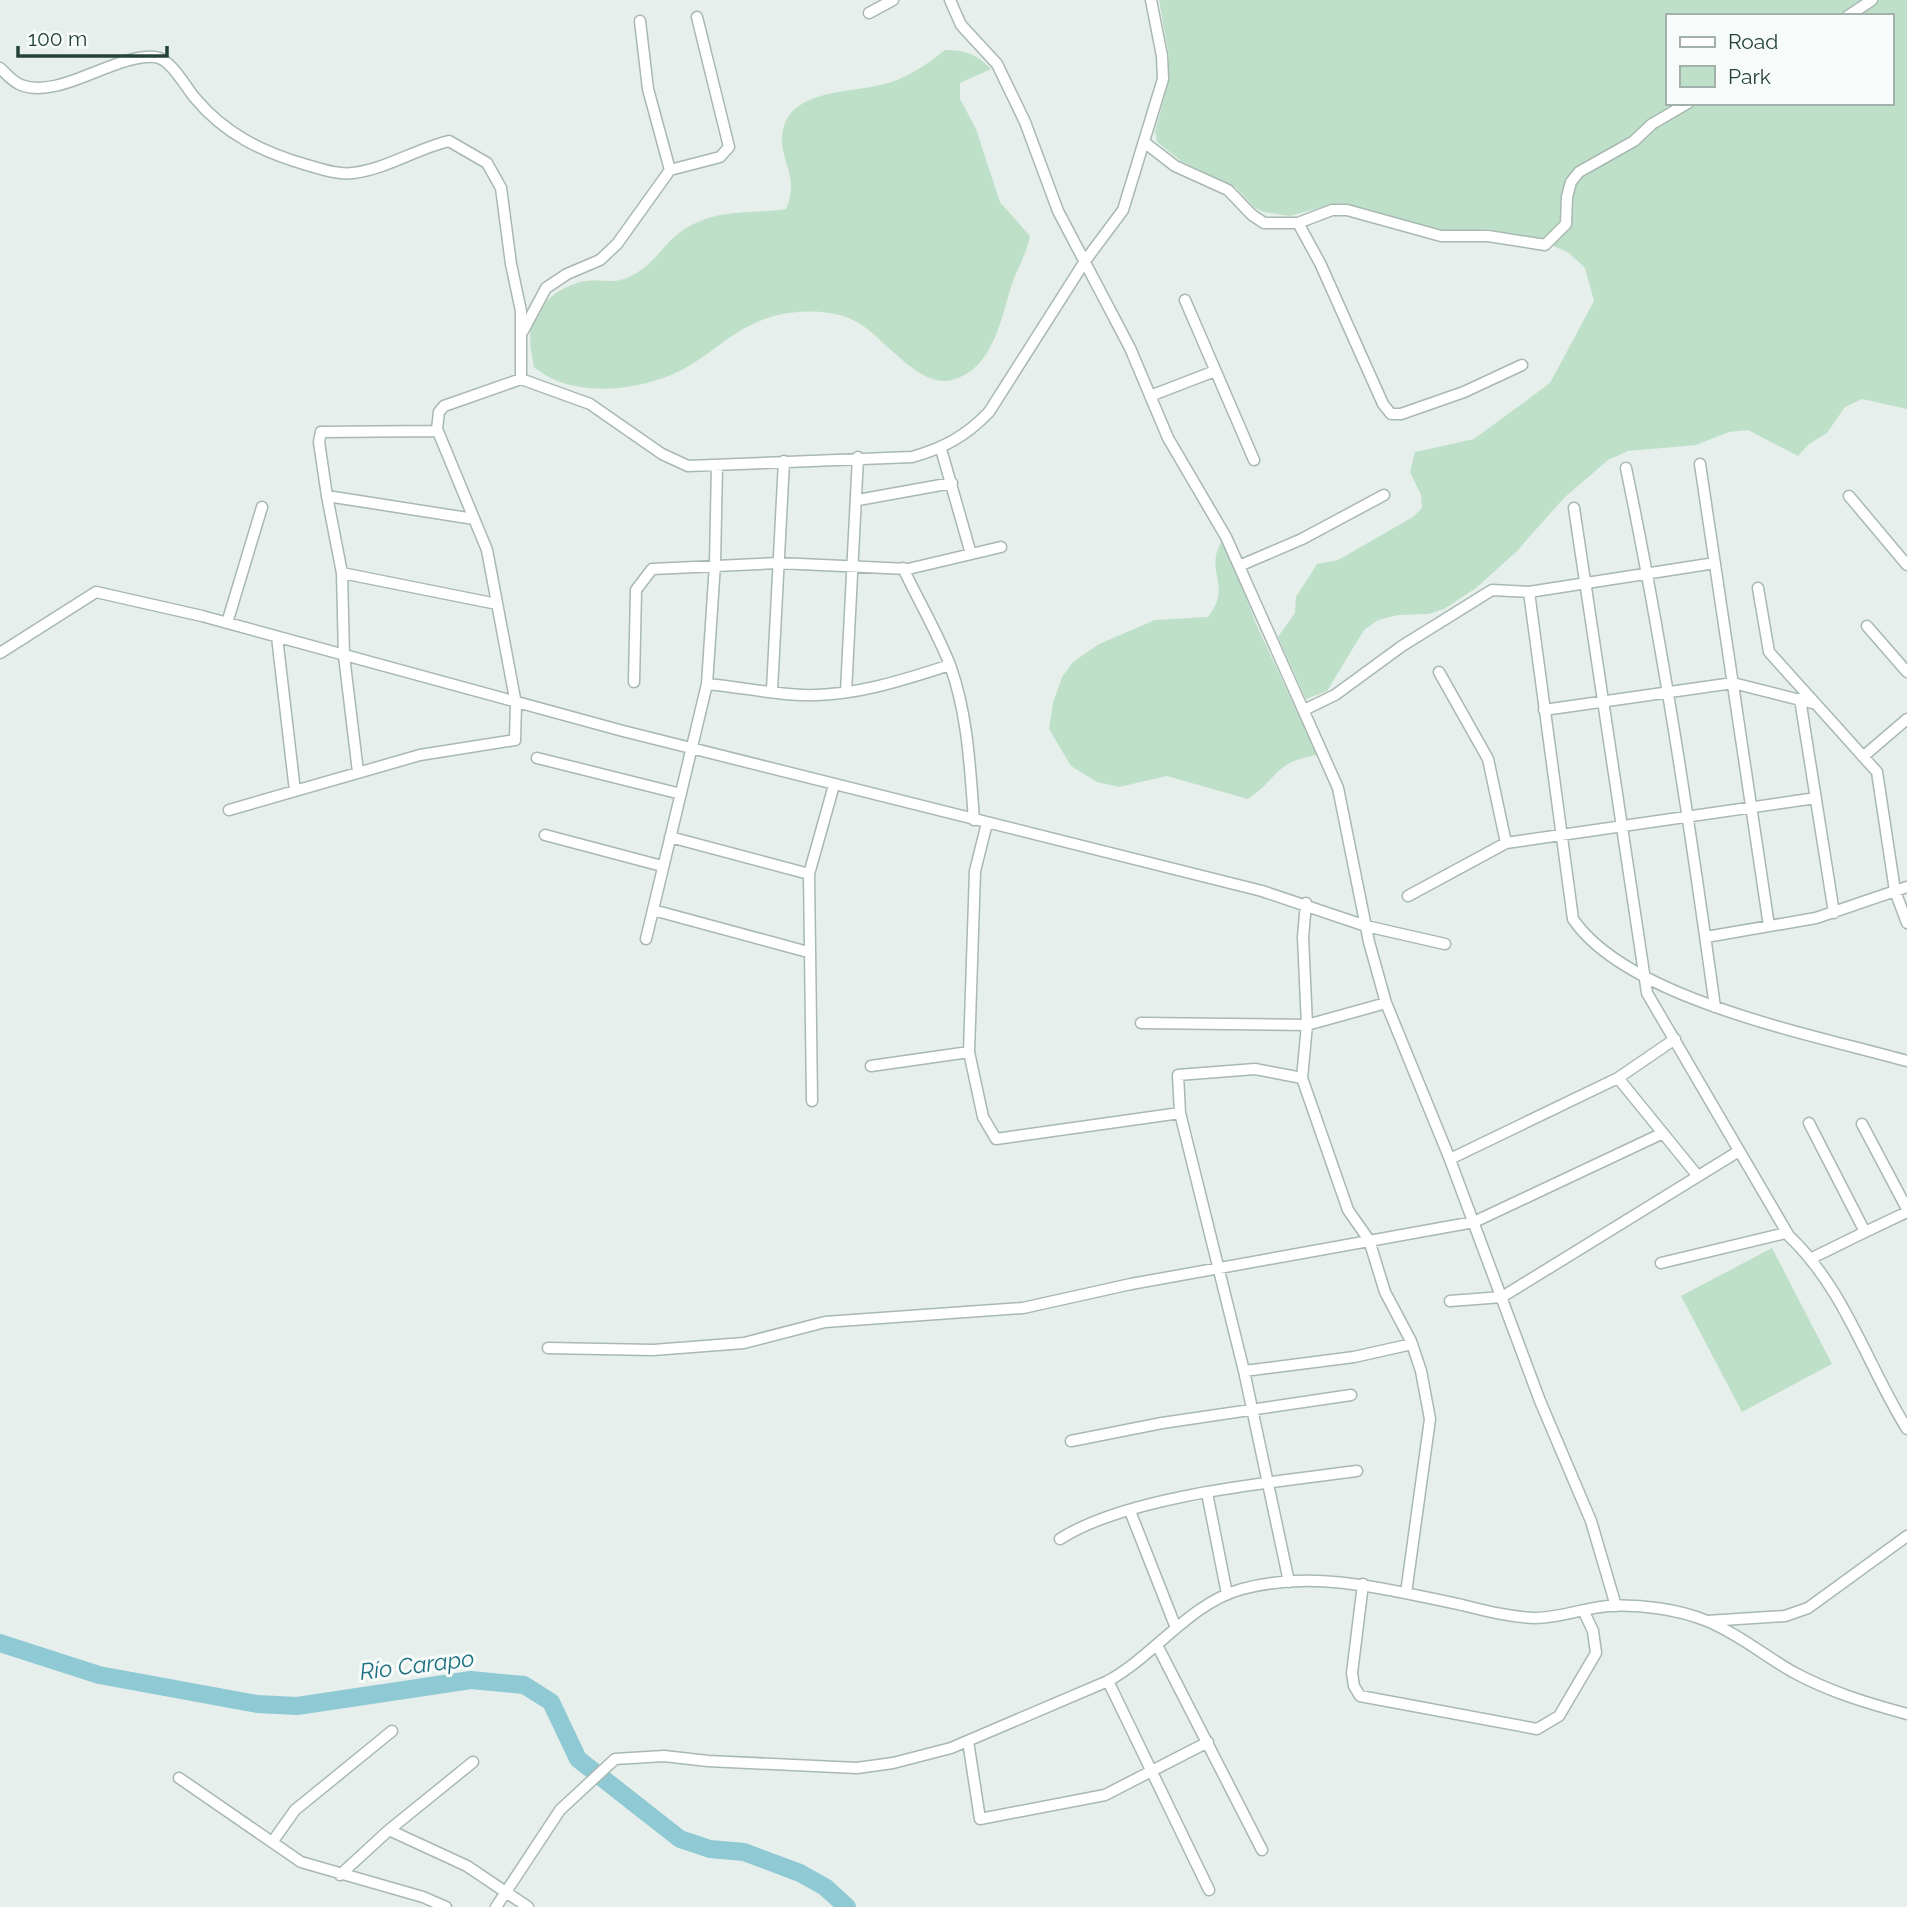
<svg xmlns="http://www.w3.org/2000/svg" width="1907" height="1907" viewBox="0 0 1907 1907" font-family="Raleway,sans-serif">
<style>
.green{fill:#bfe0c8;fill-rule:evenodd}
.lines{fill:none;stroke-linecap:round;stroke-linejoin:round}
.river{stroke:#8ec9d4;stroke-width:18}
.minor-casing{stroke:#a8b8b2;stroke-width:13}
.minor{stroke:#fff;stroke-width:10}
.labels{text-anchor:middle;stroke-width:6;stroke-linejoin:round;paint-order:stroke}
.water-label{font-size:23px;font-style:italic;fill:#1c6f80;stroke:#f7fbf9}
</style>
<rect width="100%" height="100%" fill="#e6efeb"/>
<!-- green -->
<path class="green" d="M1159,0H1907V409L1862,399L1845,407L1827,433L1809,444L1798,456L1748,430L1729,432L1696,445L1628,451L1608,460L1564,498L1517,551L1476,588L1444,609L1429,614L1398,615L1378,620L1364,630L1327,691L1306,699L1278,637L1295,613L1296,597L1317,564L1338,560L1413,517L1422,508L1421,495L1410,472L1415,452L1474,439L1550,383L1594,301L1585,268L1569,253L1542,241L1489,229L1443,232L1350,206L1333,204L1290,216L1264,212L1255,208L1236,188L1181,161L1157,142L1155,131L1165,95L1169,57ZM1667,16H1891V103H1667Z
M945,50C965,50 977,54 991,69L960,83V99L976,129L1000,202L1030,236C1027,251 1021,262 1015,276C1001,312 997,368 952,380C918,389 883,335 855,321C834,310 804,310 782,314C732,325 712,358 671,375C629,392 569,397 534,367C527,333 527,315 556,293C564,288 576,282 586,281C601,279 611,284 627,278C656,265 661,245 683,230C720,207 747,215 786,209C802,174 774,156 784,126C797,86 861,94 894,81C913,74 930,62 945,50Z
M1223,539L1257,626L1317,755C1274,762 1279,778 1248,799L1167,776L1119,787L1097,782L1071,766L1049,729L1053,703L1062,677L1073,662L1099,644L1155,620L1208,617C1234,583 1202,573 1223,539Z
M1772,1248L1832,1364L1742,1412L1681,1296Z"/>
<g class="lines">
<!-- river -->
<path class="river" d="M0,1643L99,1675L257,1704L297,1706L471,1680L524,1685L551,1702L578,1759L680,1839L710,1849L744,1852L800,1873L825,1887L847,1907"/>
<defs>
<path id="minor" d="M950,0L961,25L997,64L1025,122L1058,211L1130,348L1168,438L1226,537L1338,788L1369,942L1386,1003L1449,1157L1540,1401L1591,1521L1616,1606
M869,13L893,0
M1848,16L1872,0
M640,21L648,89L670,170
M0,68C6,74 13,82 21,85C59,100 114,54 155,57C170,58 185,86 195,98C225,134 262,152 307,165C322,169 337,175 353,173C386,169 416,149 449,141L487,163L501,188L511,264L521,311V379
M1144,142L1175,166L1228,190L1252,215L1264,223H1298L1332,210H1347L1441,236H1488L1545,245L1566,224L1567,197L1571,182L1579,172L1634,141L1652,124L1688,103
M1298,223L1320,263L1383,404L1391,414H1401L1464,392L1522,365
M1185,300L1254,460
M523,331L546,288L567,274L600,260L617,244L670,170L720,157L729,147L697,17
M1150,396L1215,371
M941,449L971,554
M1700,464L1769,926
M1626,468C1663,646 1690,826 1715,1007
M327,496L474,519
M1849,496L1907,565
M858,500L952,483
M1574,508L1647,993L1789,1236C1845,1289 1867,1365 1907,1429
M1239,566L1302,539L1384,495
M903,568C918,600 937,632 950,665C968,715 970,768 974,820
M342,573L497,604
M1758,588L1769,652L1815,703
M1529,592L1573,919C1628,1000 1815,1035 1907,1061
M227,623L262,507
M1867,626L1907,672
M277,637L295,791
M0,653L96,592L202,616L623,731L1262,891L1366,926L1445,944
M1439,672L1488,759L1506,843
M634,682L636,590L652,569L778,563L908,569L1001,547
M707,684C739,687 772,694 803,695C852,697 904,680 950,665
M772,690L784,461
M846,692L858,457
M1800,699L1834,913
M1304,710L1335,695L1402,646L1492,590L1529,592L1715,563
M1544,710L1733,683L1816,704L1877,772L1895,891L1907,923
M1865,755L1907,719
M537,758L681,794
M358,772L344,656L342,573L327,496L319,442L321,432L437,431
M229,810L420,755L515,740L516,704L487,550L437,429L439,412L444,406L521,379L590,404L662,454L688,466L912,457C944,448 966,436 989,412L1085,261L1123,210L1163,79L1162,56L1151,0
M987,823L975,871L969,1052L983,1117L996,1139L1180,1113
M545,835L662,866
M670,837L809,874
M1408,896L1506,843L1816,798
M1306,903L1303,937L1307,1025L1302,1078L1348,1210L1369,1240L1385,1292L1411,1341L1421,1371L1430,1419L1406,1593
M653,910L808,952
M1706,937L1816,918L1907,887
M646,939L707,684L715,564L717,465
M1141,1023L1307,1025L1386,1003
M871,1066L969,1052
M1618,1078L1697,1175
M812,1101L809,874L834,785
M1809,1123L1865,1232L1907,1212
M1862,1124L1907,1209
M1450,1159L1618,1078L1675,1039
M1812,1258L1865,1232
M1661,1263L1786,1233
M1450,1301L1502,1297L1739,1151
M548,1348L653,1350L744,1343L825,1322L1023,1308L1131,1284L1474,1222L1661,1134
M1244,1371L1354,1357L1412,1344
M1071,1441L1162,1423L1351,1395
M1207,1493L1227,1594
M1130,1511L1176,1628
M1060,1539C1128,1495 1275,1482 1357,1471
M1289,1582L1244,1371L1180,1113L1178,1075L1255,1069L1302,1078
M1363,1584L1352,1673L1354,1686L1360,1696L1537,1729L1559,1716L1596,1653L1593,1631L1584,1612
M1707,1621L1785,1616L1808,1608L1907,1536
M1157,1645L1262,1850
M1108,1681L1209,1890
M968,1741L980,1819L1105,1795L1208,1742
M179,1778L301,1862L423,1897L446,1907
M389,1830L467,1866L528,1907
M273,1841L295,1810L392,1731
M340,1875L389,1830L473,1762
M496,1907L560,1810L615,1759L664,1756L708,1761L857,1768L893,1763L951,1748L1108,1681C1155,1655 1190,1603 1242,1589C1316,1569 1390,1590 1462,1605C1486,1611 1510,1617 1535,1618C1560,1618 1584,1608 1608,1606C1639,1604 1678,1609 1707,1621C1737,1633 1765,1656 1793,1672C1830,1692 1867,1703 1907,1714"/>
</defs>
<!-- minor casing -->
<use href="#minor" class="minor-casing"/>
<!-- minor -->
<use href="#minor" class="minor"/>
</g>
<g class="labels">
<!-- water labels -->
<g class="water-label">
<text transform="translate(417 1665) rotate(-7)" y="8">Río Carapo</text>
</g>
</g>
<!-- legend -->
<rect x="1666" y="14" width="228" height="91" fill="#f7fbf9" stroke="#a3b1ad" stroke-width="2"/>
<rect x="1680" y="37" width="35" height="10" fill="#ffffff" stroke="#a3b1ad" stroke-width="2"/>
<text x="1728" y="49" font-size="21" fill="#24423a">Road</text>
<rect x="1680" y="66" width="35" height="21" fill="#bfe0c8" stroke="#a3b1ad" stroke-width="2"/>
<text x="1728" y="84" font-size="21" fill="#24423a">Park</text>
<!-- scale -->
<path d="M18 46v10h149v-10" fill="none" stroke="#24423a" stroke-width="3.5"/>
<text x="28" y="46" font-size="21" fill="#24423a" stroke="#f7fbf9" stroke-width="5" paint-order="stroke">100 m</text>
</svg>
